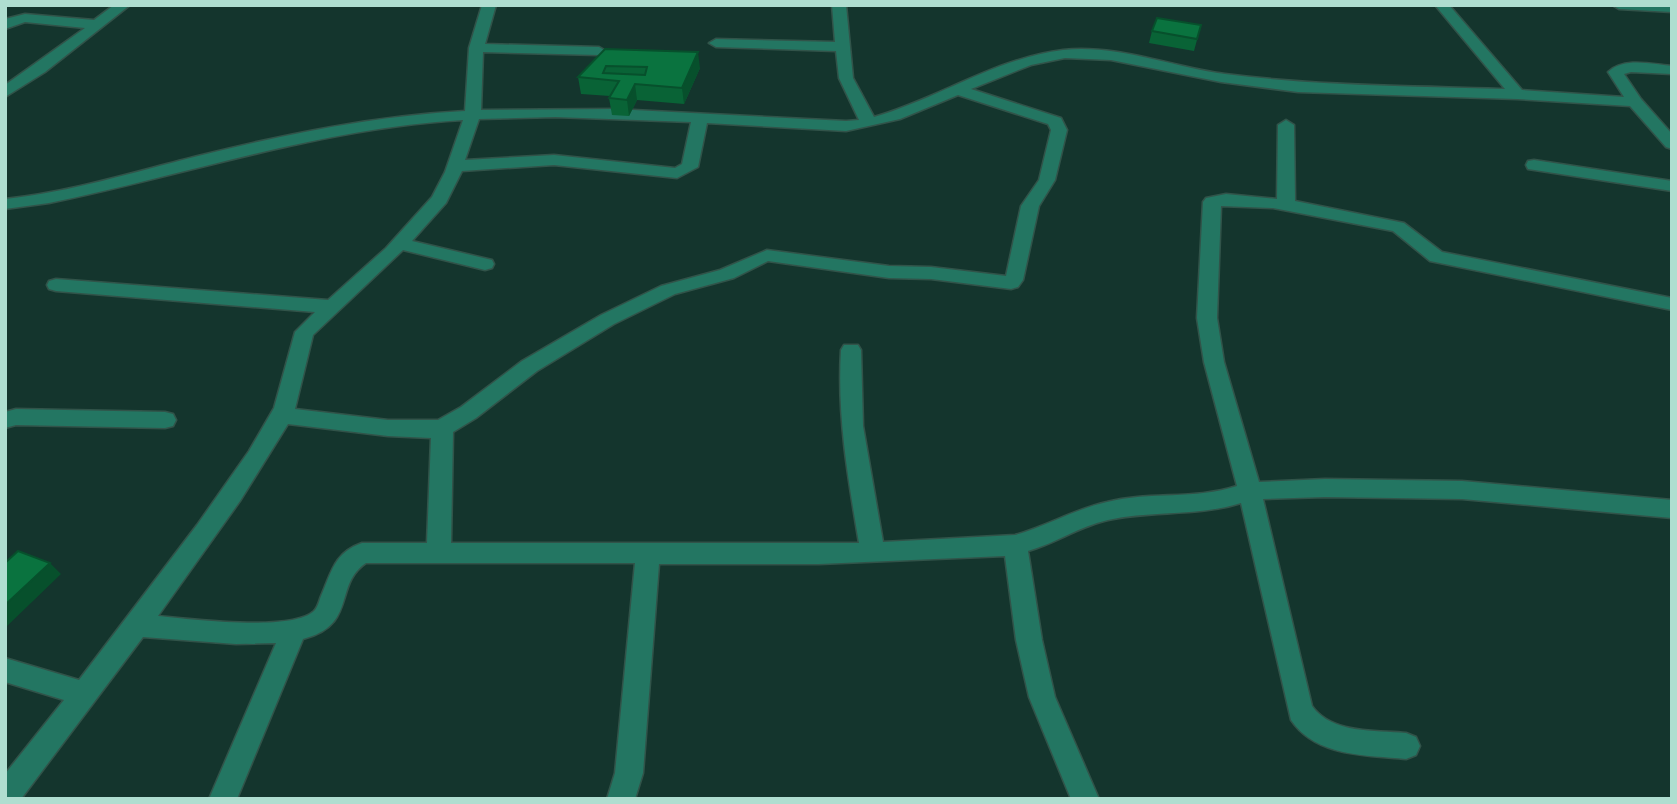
<svg xmlns="http://www.w3.org/2000/svg" width="1677" height="804" viewBox="0 0 1677 804" font-family="Mulish,sans-serif">
<style>
.lines{fill:none;stroke-linecap:round;stroke-linejoin:round}
.minor-casing{stroke:#315349;stroke-width:3}
.minor{fill:#237662;fill-rule:evenodd}
.wall{fill:#096336}
.shaded-wall{fill:#07502c}
.building{fill:#0a733f;stroke:#07502c;stroke-width:2;fill-rule:evenodd}
</style>
<rect width="100%" height="100%" fill="#14352d"/>
<g class="lines">
<defs>
<path id="minor" d="M114,5H130L45,72L5,97V85L85,28L25,22L5,29V19L25,14L94,20Z
M482,5H496L485,44L599,47L606,51L599,55L483,52L481,110L614,109L846,121L859,120L839,78L836,51L716,47L709,43L716,39L835,42L832,5H846L853,78L874,117C938,99 996,58 1063,50C1117,44 1172,67 1225,74C1318,86 1411,86 1505,89L1435,5H1449L1522,90L1624,97L1608,72C1624,57 1651,64 1672,66V74L1631,72L1624,74L1641,99L1672,134V149L1666,147L1630,106L1517,99L1298,92L1221,82L1111,60L1065,58L1031,65L971,89L1061,118L1067,130L1055,180L1039,206L1023,280L1018,287L1011,289L931,279L889,278L768,261L734,278L675,294L614,324L537,371L476,418L453,432L451,543H859C848,478 837,416 841,350L844,345H858L861,350L863,426L883,542L1015,535C1047,526 1075,509 1107,502C1150,491 1195,500 1237,486L1204,362L1197,318L1203,202L1206,198L1226,194L1277,199L1278,125L1286,120L1294,125L1295,201L1404,223L1442,252L1672,298V310L1430,261L1393,231L1273,208L1221,206L1217,318L1224,362L1259,482L1325,479L1462,481L1672,500V518L1462,499L1325,497L1263,499L1312,706C1332,734 1375,730 1406,733L1416,737L1420,746L1416,755L1406,759C1366,755 1316,757 1291,720L1241,503C1197,517 1152,510 1108,520C1080,526 1056,543 1028,551L1042,640L1055,697L1099,799H1071L1029,697L1016,640L1005,556L819,564H659L643,773L635,799H607L615,773L635,563H366C333,585 358,625 303,639L237,799H209L276,643L236,644L143,637L21,799H5V774L64,700L5,682V658L79,680L197,525L249,451L274,408L295,332L315,312L56,291L49,289L47,285L49,281L56,279L328,300L386,248L432,197L445,172L463,120C320,128 187,175 49,203L5,209V199C71,192 134,172 198,156C286,134 374,116 465,111L469,48ZM958,95L1048,124L1051,130L1039,180L1021,206L1006,276L931,267L889,266L767,250L720,270L661,286L601,315L522,361L461,407L438,420H388L295,409L313,335L403,250L485,270L492,268L494,264L492,260L412,241L446,203L462,171L554,165L677,178L698,167L707,123L846,131L900,119ZM555,117L691,122L682,164L675,168L554,155L465,160L479,119ZM288,424L388,436L431,438L427,543H362C334,553 332,571 321,596C319,601 318,607 314,611C292,632 189,619 158,616L240,501Z
M1612,5H1672V12L1619,9Z
M1534,160L1672,181V191L1528,169L1526,165L1528,161Z
M16,409L165,412L173,414L176,420L173,426L165,428L16,425L5,428V412Z"/>
</defs>
<!-- minor casing -->
<use href="#minor" class="minor-casing"/>
<!-- minor -->
<use href="#minor" class="minor"/>
</g>
<!-- wall -->
<path class="wall" d="M1201,25L1194,51L1149,43L1152,31Z
M605,49L700,68L684,104L637,100L629,116L612,115L609,98L610,96L581,94L578,77Z"/>
<!-- shaded-wall -->
<path class="shaded-wall" d="M698,52L700,68L684,104L682,88Z
M635,84L637,100L629,116L627,100Z
M50,563L61,574L5,628V605Z"/>
<!-- building -->
<path class="building" d="M1157,18L1201,25L1197,39L1152,31Z
M605,49L698,52L682,88L635,84L627,100L609,98L619,81L578,77ZM606,66L647,67L645,75L603,73Z
M18,551L50,563L5,605V563Z"/>
<!-- border -->
<rect width="1677" height="804" fill="none" stroke="#afded0" stroke-width="14"/>
</svg>
